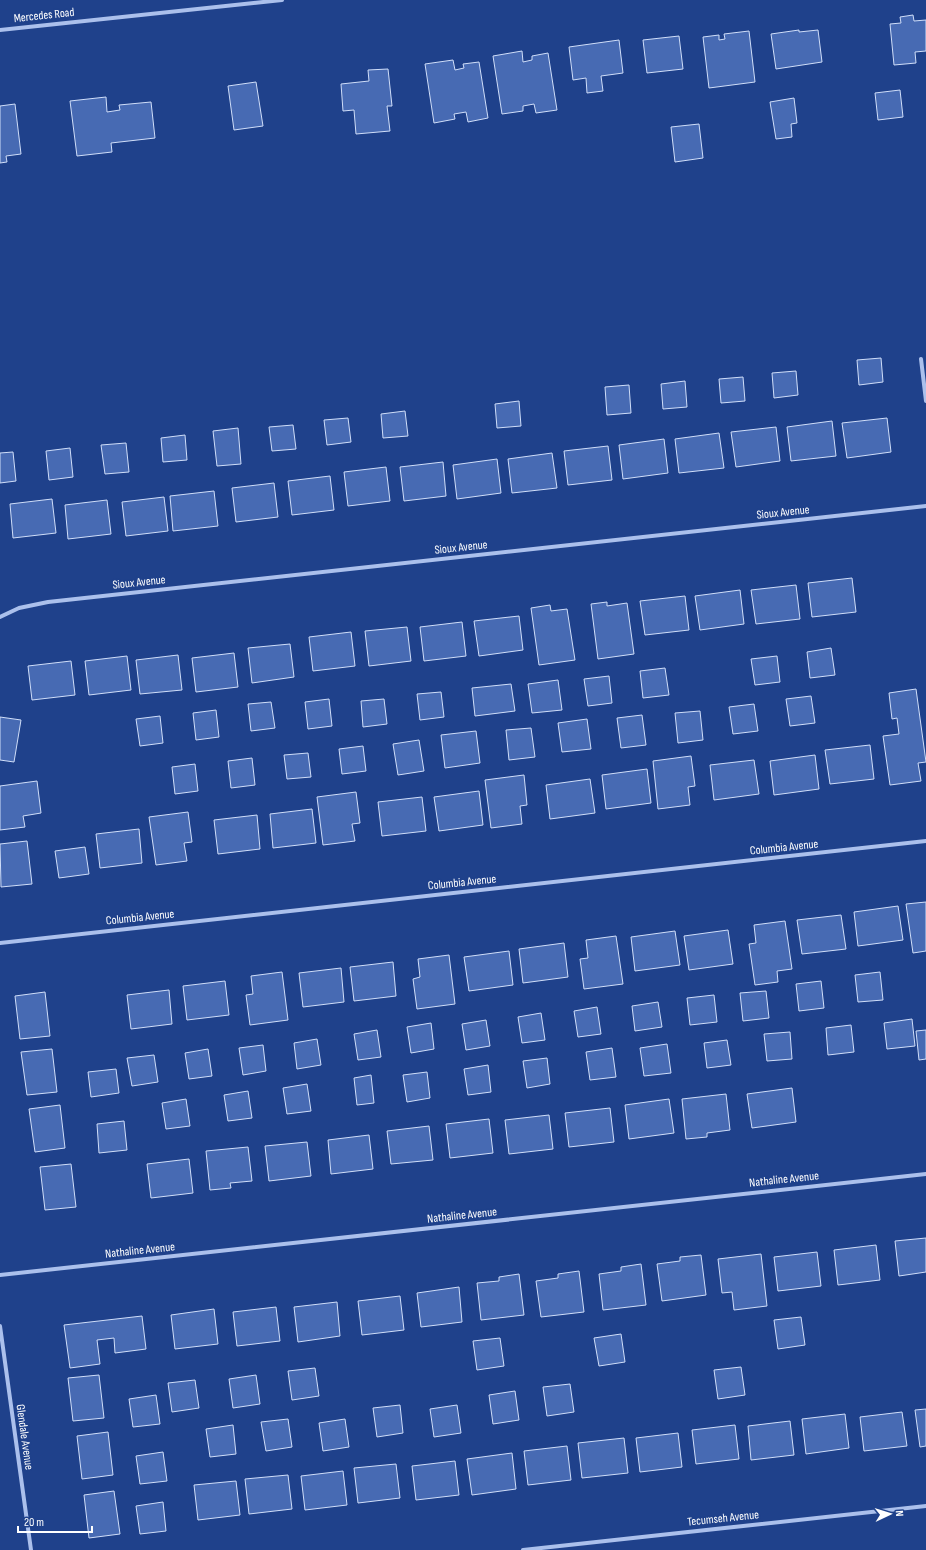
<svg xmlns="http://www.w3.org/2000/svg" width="926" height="1550" viewBox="0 0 926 1550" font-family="'Sofia Sans Condensed',sans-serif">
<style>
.building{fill:#476ab3;stroke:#d0def9}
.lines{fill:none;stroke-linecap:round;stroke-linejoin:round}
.street{stroke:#abc0ec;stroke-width:4}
.labels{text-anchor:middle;stroke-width:3.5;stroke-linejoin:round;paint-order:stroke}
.street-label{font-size:12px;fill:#fff;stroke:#1f418b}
</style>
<rect width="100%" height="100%" fill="#1f418b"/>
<!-- building -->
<path class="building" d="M913,15L914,21L926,20V51L915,52L916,63L894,65L890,24L901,23L900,17Z
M799,30V32L818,30L822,62L776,69L771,34Z
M749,31L755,82L709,88L703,37L719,35V40L725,39L724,34Z
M679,36L683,69L647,73L643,40Z
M619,40L623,73L601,76L603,91L587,93L586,78L573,80L569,47Z
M522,51L523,62L532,60V56L548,53L557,110L536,113L534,104L523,106V111L502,114L493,56Z
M453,60L455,70L464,68L463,64L479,62L488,118L468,122L466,112L454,114L455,119L434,123L425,64Z
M388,69L392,106H387L390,131L356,134L354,110L343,111L341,84L369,81L368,70Z
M256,82L263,126L234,130L228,86Z
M900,90L903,117L878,120L875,93Z
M106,97L107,112L120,110L119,105L151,102L155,138L111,143L112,152L77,156L70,101Z
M794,98L797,123L791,124L792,137L776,139L770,102Z
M15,104L21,154L6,156L7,162L0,163V106Z
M699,124L703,158L675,162L671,127Z
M881,358L883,382L859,385L857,360Z
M796,371L798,395L774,398L772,373Z
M743,377L745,401L721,403L719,379Z
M685,381L687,407L663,409L661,384Z
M629,385L631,413L607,415L605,387Z
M519,401L521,426L497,428L495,404Z
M405,411L408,436L383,438L381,414Z
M348,418L351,442L327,445L324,420Z
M887,418L891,452L847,458L842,423Z
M832,421L836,456L791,461L787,427Z
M293,425L296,449L272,451L269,427Z
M776,427L780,461L736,467L731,432Z
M238,428L241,464L217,466L213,431Z
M719,433L724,468L679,473L675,439Z
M185,435L187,460L163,462L161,438Z
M664,439L668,473L623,479L619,445Z
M126,443L129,472L105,474L101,445Z
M608,446L612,480L568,485L564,451Z
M70,448L73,477L49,480L46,451Z
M13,452L16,481L0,483V453Z
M552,453L557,488L512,493L508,459Z
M497,459L501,493L457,499L453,465Z
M443,462L446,496L404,501L400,467Z
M386,467L390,501L348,506L344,472Z
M330,476L334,510L292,515L288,481Z
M274,483L278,517L236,522L232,488Z
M214,491L218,526L173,531L170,496Z
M164,497L168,531L126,536L122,502Z
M52,499L56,533L13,538L10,504Z
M107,500L111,534L68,539L65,505Z
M852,578L856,612L812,617L808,583Z
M796,585L800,619L756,624L751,590Z
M740,590L744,624L700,630L695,596Z
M685,596L689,630L645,635L640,601Z
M607,602V606L627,603L634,654L598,659L591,604Z
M550,605L551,611L567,609L575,660L539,665L531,608Z
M519,616L523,650L479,656L474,621Z
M462,622L466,656L424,661L420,627Z
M407,627L411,661L369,666L365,631Z
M351,632L355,666L313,671L309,637Z
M290,644L294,677L252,683L248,648Z
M831,648L835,675L810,678L807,652Z
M234,653L238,687L196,692L192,658Z
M178,655L182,690L140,694L136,660Z
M127,656L131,690L89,695L85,661Z
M777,656L780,682L755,685L751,659Z
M71,661L75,695L32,700L28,666Z
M665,668L669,695L643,698L640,671Z
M609,676L612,703L588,706L584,679Z
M558,680L562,710L532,713L528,684Z
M511,684L515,711L475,716L472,688Z
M916,689L926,762L918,763L921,781L890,785L883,736L899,734L897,718L892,719L889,693Z
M441,692L444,717L420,720L417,694Z
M811,696L815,723L790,726L786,699Z
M329,699L332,726L308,729L305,702Z
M384,699L387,724L363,727L361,701Z
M271,702L275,728L251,731L248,704Z
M754,704L758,731L733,734L729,707Z
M216,710L219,737L196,740L193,713Z
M700,711L703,740L678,743L675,713Z
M642,715L646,745L621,748L617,718Z
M160,716L163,743L140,746L136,719Z
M0,717L21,720L14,762L0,760Z
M587,719L591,749L562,752L558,723Z
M531,728L535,757L509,760L506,730Z
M476,731L480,763L445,768L441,735Z
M419,740L424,771L398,775L393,744Z
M870,745L874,779L830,784L825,750Z
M363,746L366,771L342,774L339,749Z
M308,753L311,777L287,779L284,755Z
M815,755L819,789L774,795L770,761Z
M691,756L695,786L688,787L690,805L658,809L653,761Z
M252,758L255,785L231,788L228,761Z
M754,760L759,794L714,800L710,765Z
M195,764L198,791L175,794L172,767Z
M647,769L651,803L606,809L602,775Z
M524,775L527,805L520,806L522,824L491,828L485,780Z
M590,779L595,813L550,819L546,785Z
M37,781L41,813L23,816L25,827L0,830V786Z
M479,791L483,825L439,831L434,797Z
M356,792L360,823L352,824L355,841L323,845L317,797Z
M422,797L426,831L382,836L378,802Z
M312,809L316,843L273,848L270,814Z
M188,812L192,842L184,843L187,861L156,865L149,817Z
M257,815L260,849L218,854L214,820Z
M139,829L142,863L100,868L96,834Z
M27,841L32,884L1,887L0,844Z
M85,847L89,874L59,878L55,851Z
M926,902V951L913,953L906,904Z
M898,906L903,940L858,946L854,912Z
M841,915L846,949L802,954L797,920Z
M785,921L792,969L777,971L778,982L755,985L749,944L756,943L754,925Z
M728,930L733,964L689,970L684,936Z
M675,931L680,965L635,971L631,937Z
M616,936L623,984L584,989L580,959L588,958L586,940Z
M564,943L568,977L523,983L519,949Z
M509,951L513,985L469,991L464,957Z
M449,955L455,1004L417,1009L413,979L420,977L418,959Z
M393,962L396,996L354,1001L350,967Z
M341,968L344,1002L303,1007L299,973Z
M282,972L288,1020L250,1025L246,995L253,994L251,976Z
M880,972L883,1000L858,1002L855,975Z
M225,981L229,1015L187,1020L183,986Z
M821,981L824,1008L799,1011L796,984Z
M169,990L172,1024L131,1029L127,995Z
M766,991L769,1018L743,1021L740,993Z
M45,992L50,1036L20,1039L15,996Z
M714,995L717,1022L690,1025L687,998Z
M658,1002L662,1027L635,1031L632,1006Z
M597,1007L601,1034L578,1037L574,1011Z
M541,1013L545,1040L522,1043L518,1017Z
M912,1019L915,1046L887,1049L884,1023Z
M486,1020L490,1046L466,1050L462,1024Z
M431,1023L434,1049L411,1053L407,1027Z
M851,1025L854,1052L828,1055L826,1028Z
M377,1030L381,1057L358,1060L354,1034Z
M926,1030V1059L919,1060L916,1031Z
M790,1032L792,1059L767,1061L764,1034Z
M317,1039L321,1065L297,1069L294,1043Z
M727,1040L731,1065L707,1068L704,1043Z
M667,1044L671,1073L644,1076L640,1048Z
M263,1045L266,1071L243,1075L239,1048Z
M612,1048L616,1077L590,1080L586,1052Z
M52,1049L57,1092L27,1095L21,1052Z
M208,1049L212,1076L189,1079L185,1053Z
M154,1055L158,1082L132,1086L127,1058Z
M547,1058L550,1084L527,1088L523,1061Z
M488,1065L491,1092L468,1095L464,1069Z
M116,1069L119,1093L91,1097L88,1072Z
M427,1072L430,1098L407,1102L403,1075Z
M371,1075L374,1103L357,1105L354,1078Z
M307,1084L311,1111L287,1114L283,1088Z
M792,1088L796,1122L752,1128L747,1094Z
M248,1091L252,1118L228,1121L224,1095Z
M726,1094L730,1130L707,1133V1137L686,1139L682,1099Z
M186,1099L190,1126L166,1129L162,1103Z
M669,1099L674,1133L629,1139L625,1105Z
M60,1105L65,1148L35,1152L29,1109Z
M610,1108L614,1142L569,1147L565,1113Z
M549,1115L553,1149L509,1154L505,1120Z
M489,1119L493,1153L450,1158L446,1124Z
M124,1121L127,1150L99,1153L97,1124Z
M429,1126L433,1160L391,1164L387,1131Z
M369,1135L373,1169L331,1174L328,1140Z
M307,1142L311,1176L269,1181L265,1146Z
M248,1147L252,1181L230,1183L231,1188L210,1190L206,1151Z
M189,1159L193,1193L151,1198L147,1164Z
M71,1164L76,1207L45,1210L40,1167Z
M926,1238V1272L899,1276L895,1241Z
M876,1245L880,1280L838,1285L834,1250Z
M817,1252L821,1286L778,1291L774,1257Z
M761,1254L767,1306L734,1310L732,1292L722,1293L718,1259Z
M701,1255L706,1295L662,1301L657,1264L680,1261V1257Z
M641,1264L646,1305L603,1310L599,1274L621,1271V1267Z
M579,1271L584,1312L541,1317L536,1281L558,1278V1274Z
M519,1274L524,1315L481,1320L477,1283L499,1281V1277Z
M459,1287L462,1322L421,1327L417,1293Z
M400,1296L404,1330L362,1335L358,1301Z
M337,1302L340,1336L298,1342L294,1307Z
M276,1307L280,1341L237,1346L233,1312Z
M214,1309L218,1344L175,1349L171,1315Z
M142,1316L146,1349L115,1353L114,1338L97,1340L100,1364L70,1368L64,1325Z
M801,1317L805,1345L778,1349L774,1320Z
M621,1334L625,1362L599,1366L594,1338Z
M500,1338L504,1366L477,1370L473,1341Z
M741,1367L745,1395L718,1399L714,1370Z
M315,1368L319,1396L292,1400L288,1371Z
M99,1375L104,1418L73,1421L68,1378Z
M256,1375L260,1404L233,1408L229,1379Z
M195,1380L199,1408L172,1412L168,1383Z
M570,1384L574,1412L547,1416L543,1387Z
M515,1391L519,1420L493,1424L489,1395Z
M156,1395L160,1424L133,1427L129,1399Z
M400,1405L403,1433L377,1437L373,1408Z
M457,1405L461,1433L434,1437L430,1409Z
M926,1409V1446L920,1447L915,1410Z
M902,1412L907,1446L864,1451L860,1417Z
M845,1414L849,1448L806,1454L802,1419Z
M288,1419L292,1447L266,1451L261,1422Z
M345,1419L349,1447L323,1451L319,1423Z
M790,1421L794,1455L751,1460L748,1426Z
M233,1425L236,1454L210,1457L206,1429Z
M735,1425L739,1459L696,1464L692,1430Z
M108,1432L113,1475L82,1479L77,1436Z
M678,1433L682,1467L640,1472L636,1438Z
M624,1438L628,1473L582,1478L578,1443Z
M567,1446L571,1480L528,1485L524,1451Z
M163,1452L167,1481L140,1484L136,1456Z
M512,1453L516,1489L472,1495L467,1459Z
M455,1461L459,1495L416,1500L412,1466Z
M396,1464L400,1498L358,1503L354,1468Z
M343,1471L347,1505L305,1510L301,1476Z
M288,1475L292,1509L249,1514L245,1479Z
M236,1481L240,1515L198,1520L194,1485Z
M114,1491L120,1534L89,1538L84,1495Z
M163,1502L166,1531L140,1534L136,1506Z"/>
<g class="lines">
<!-- street -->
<path class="street" d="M0,30L282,0
M921,359L926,401
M0,617L19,608L48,602L926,506
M0,943L926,841
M0,1275L926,1174
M0,1326L31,1550
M523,1550L926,1506"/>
</g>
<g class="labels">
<!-- street labels -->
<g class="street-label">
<text transform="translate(44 15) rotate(-6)" y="4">Mercedes Road</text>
<text transform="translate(783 512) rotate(-6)" y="4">Sioux Avenue</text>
<text transform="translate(461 547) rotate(-6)" y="4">Sioux Avenue</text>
<text transform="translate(139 582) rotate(-6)" y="4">Sioux Avenue</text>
<text transform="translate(784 847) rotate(-6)" y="4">Columbia Avenue</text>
<text transform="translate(462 882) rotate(-6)" y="4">Columbia Avenue</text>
<text transform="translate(140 917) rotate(-6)" y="4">Columbia Avenue</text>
<text transform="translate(784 1179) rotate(-6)" y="4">Nathaline Avenue</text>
<text transform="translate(462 1215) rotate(-6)" y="4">Nathaline Avenue</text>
<text transform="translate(140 1250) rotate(-6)" y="4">Nathaline Avenue</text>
<text transform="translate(25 1437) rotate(82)" y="4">Glendale Avenue</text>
<text transform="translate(723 1518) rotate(-6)" y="4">Tecumseh Avenue</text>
</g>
</g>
<!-- north arrow -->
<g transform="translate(890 1514) rotate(86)" stroke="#1f418b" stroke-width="3" paint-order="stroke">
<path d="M0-3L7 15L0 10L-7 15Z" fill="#ffffff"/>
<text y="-6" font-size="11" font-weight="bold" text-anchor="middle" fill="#ffffff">N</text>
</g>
<!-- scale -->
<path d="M18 1526v6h74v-6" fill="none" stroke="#ffffff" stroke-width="2"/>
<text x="24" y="1526" font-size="12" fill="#ffffff" stroke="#1f418b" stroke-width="3" paint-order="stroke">20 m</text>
</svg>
